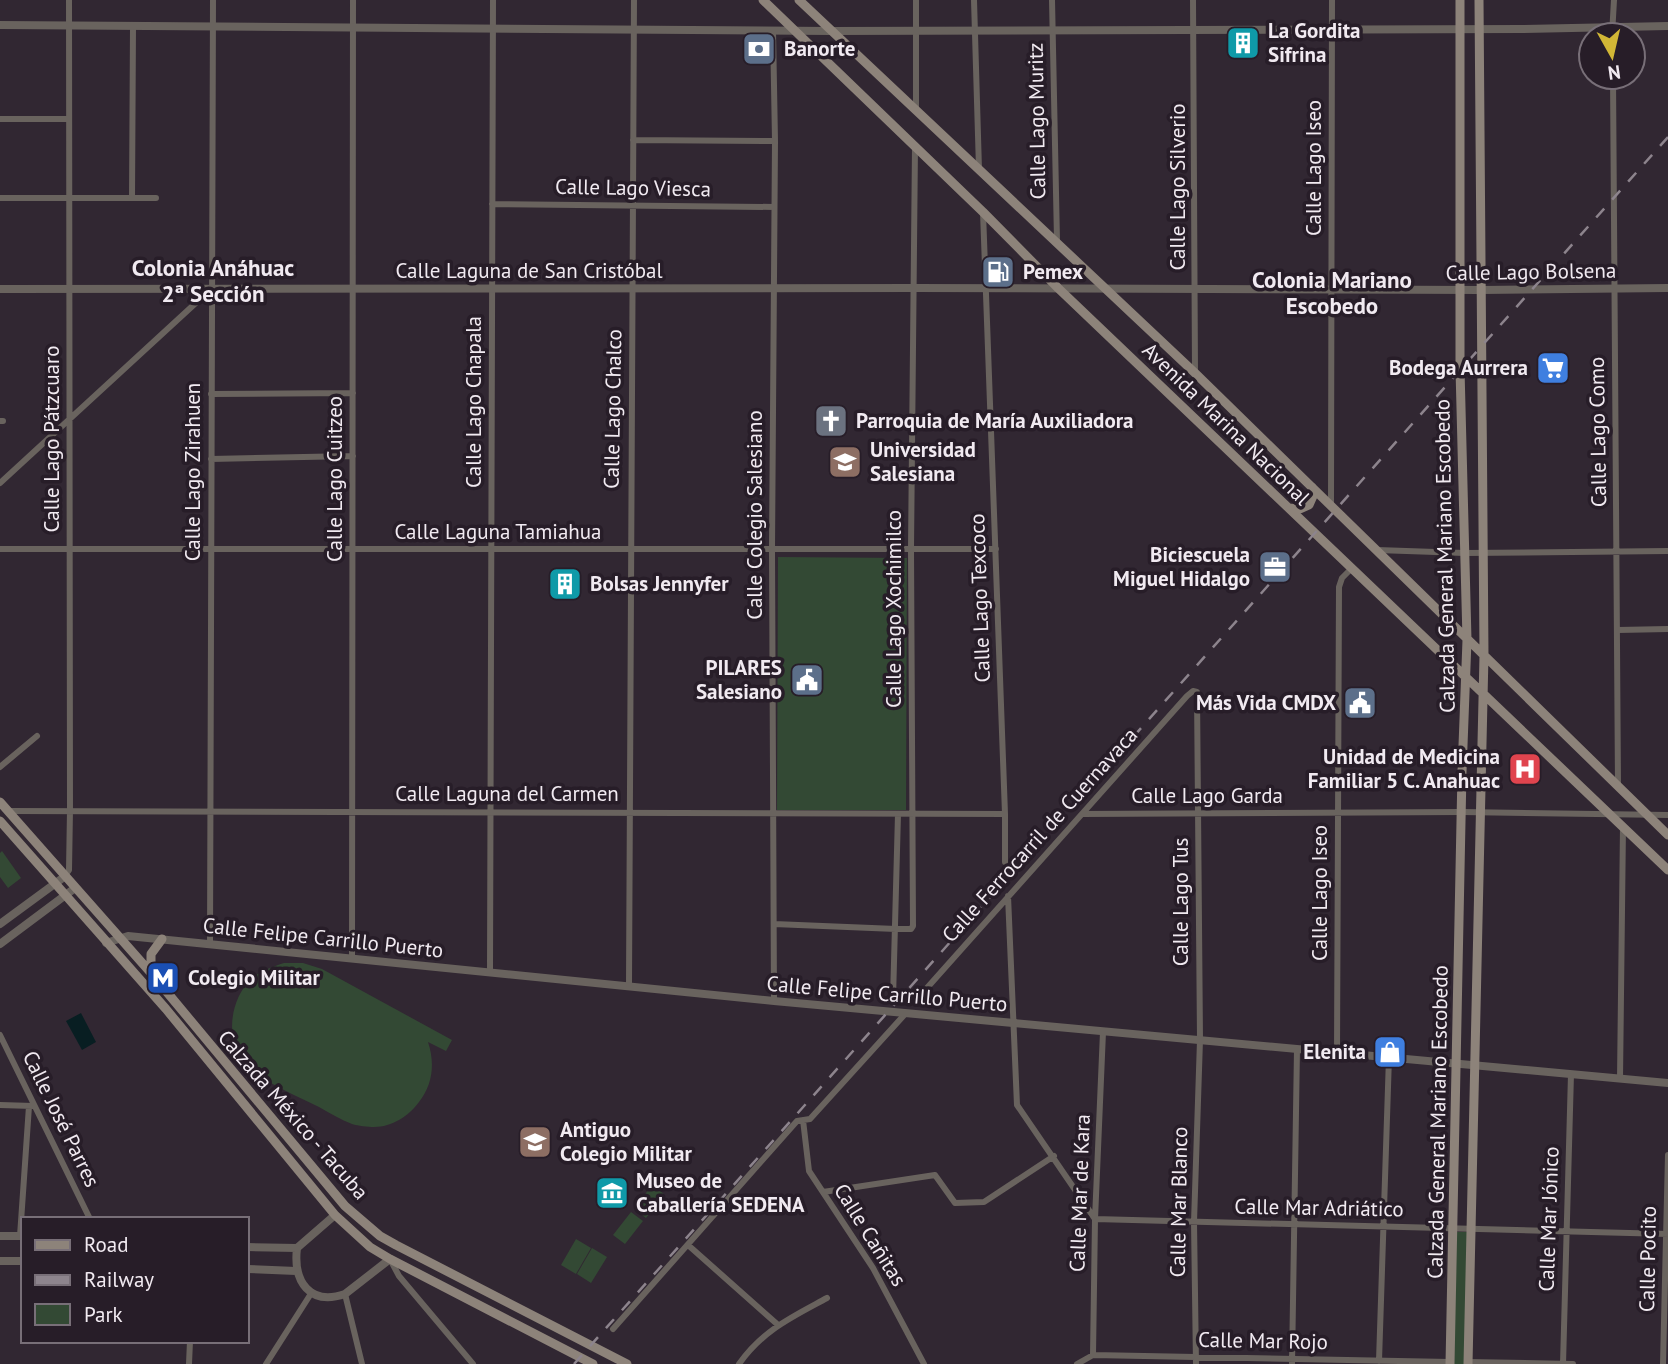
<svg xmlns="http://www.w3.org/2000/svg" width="1668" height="1364" viewBox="0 0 1668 1364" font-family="'PT Sans',sans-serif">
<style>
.green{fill:#334934}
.water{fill:#081e22}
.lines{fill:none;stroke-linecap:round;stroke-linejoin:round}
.minor{stroke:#69635e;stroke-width:6}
.tertiary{stroke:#69635e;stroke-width:8}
.secondary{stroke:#8d837a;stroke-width:9}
.rail{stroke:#8d848d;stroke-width:2.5;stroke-dasharray:12 12;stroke-linecap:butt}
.labels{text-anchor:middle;stroke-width:7;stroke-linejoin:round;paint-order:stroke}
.poi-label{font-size:21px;font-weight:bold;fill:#f1eaf1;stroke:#271d28;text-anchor:start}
.street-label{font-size:21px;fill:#f1eaf1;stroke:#271d28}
.neighbourhood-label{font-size:23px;font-weight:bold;fill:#f1eaf1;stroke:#271d28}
</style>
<rect width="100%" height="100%" fill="#312732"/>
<!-- green -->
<path class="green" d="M778,557L907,558L906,810H777Z
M2,851L21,878L8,888L0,877V853Z
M284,963H303L322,969L452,1040L446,1051L428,1042C435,1063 433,1084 419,1102C409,1116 392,1127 374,1127C368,1127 358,1126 352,1124C341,1120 330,1113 319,1107C297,1096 272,1086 253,1071C248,1067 242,1059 239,1054C226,1031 232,998 251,979C260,971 272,967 284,963Z
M652,1185L664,1194L646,1218L634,1209Z
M631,1212L643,1221L625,1244L613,1235Z
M1456,1232H1468L1466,1364H1454Z
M576,1239L591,1248L576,1274L561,1265Z
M592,1248L607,1257L591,1283L577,1274Z"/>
<!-- water -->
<path class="water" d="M81,1013L96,1042L82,1050L66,1021Z"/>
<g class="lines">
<!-- minor -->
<path class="minor" d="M916,0V110
M974,0L979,169
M1052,0L1057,240
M1193,0L1195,373
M773,30L775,141L772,549L774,1001
M1612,35L1614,0
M1613,77L1618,786
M0,119H69
M633,140L775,141
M0,198H156
M132,198L133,26
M492,204L774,207
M983,212L1005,814V862
M211,394L353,393
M0,421H3
M211,459L353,456
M0,483L211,289
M1331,504L1332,0
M0,549H996
M1377,550L1465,553L1668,551
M1618,630L1668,629
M0,767L37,736
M8,811L1005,814
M1082,814L1462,812L1668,815
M64,877L69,870L70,810L69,0
M1008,896L1017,1105L1095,1219
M774,924L896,929H911L913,926L911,549L915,146
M210,944L213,0
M352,959L353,0
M490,972L493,0
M629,985L634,0
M918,998L1187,696L1193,691L1197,692L1200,1040L1194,1222L1196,1364
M893,999L898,814
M0,1035L90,1219
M1337,1053L1339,587L1342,578L1351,569
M1620,1079L1623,826
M0,1105L33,1106
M803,1120L809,1171L873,1268L924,1364
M823,1192L935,1175L955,1203L984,1202L1054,1156
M1095,1219L1668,1234
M20,1236L29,1106
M688,1245L777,1324
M391,1261L399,1276L473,1364
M345,1294L362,1364
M613,1329L797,1121L810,1119L906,1013
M1093,1355L1095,1219L1103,1032
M1379,1361L1389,1057
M1468,1362L1573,1364
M189,1364L190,1341
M266,1364L312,1292
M739,1364C763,1330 792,1317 827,1298
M1077,1364L1093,1355L1450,1362
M1292,1364L1297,1049
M1563,1364L1571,1074
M1663,1364L1668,1155"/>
<!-- tertiary -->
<path class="tertiary" d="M0,25L831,31L1522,29L1668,26
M0,289L914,288L1482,290L1668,288
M0,924L64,877
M106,943L128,936L774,1001L1668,1083
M0,944L75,888
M335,1215L297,1248C293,1282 310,1306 345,1294L390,1259
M0,1236H23
M247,1247L297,1248
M0,1261H23
M247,1269L296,1271"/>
<!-- secondary -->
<path class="secondary" d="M763,0L983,212L1058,288L1668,870
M799,0L1195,373L1668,835
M1289,508L1300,509L1309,505L1313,496L1312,487
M0,802L151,973L345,1206L380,1236L396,1245L627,1364
M0,821L166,1009L335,1215L370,1247L390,1259L593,1364
M151,973V954L162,939
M1450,1364L1462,772L1467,640L1460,369V0
M1468,1364L1484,655L1479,0"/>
<!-- rail -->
<path class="rail" d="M574,1364L1668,137"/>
</g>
<!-- icons -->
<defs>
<symbol id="building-square" viewBox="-11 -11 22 22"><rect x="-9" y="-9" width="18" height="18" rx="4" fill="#0f9aa8" stroke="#271d28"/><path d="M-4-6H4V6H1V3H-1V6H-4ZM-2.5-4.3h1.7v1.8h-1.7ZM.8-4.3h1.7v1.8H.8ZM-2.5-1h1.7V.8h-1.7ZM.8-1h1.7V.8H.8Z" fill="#fff"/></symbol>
<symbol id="bank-square" viewBox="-11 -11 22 22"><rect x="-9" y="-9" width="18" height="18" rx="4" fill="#5c6f8a" stroke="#271d28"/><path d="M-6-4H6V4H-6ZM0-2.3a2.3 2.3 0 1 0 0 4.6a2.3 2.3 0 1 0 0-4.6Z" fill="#fff"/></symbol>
<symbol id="fuel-square" viewBox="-11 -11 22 22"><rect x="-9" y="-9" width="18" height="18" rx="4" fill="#5c6f8a" stroke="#271d28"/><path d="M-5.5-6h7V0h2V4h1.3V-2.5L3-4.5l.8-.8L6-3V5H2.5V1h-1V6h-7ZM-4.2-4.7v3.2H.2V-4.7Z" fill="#fff"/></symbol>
<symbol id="supermarket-square" viewBox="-11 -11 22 22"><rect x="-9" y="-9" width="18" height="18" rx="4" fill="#3f7fe0" stroke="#271d28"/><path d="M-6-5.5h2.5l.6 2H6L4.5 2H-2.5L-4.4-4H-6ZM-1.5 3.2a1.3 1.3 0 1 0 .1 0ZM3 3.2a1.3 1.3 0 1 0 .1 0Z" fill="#fff"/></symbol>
<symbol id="church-square" viewBox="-11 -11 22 22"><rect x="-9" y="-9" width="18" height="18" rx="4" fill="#6b7280" stroke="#271d28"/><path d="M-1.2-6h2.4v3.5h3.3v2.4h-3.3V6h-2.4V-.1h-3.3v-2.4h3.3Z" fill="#fff"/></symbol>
<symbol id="university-square" viewBox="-11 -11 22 22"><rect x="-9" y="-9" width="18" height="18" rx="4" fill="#8d6e63" stroke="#271d28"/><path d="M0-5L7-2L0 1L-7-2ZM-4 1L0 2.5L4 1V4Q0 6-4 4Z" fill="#fff"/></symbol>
<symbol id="office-square" viewBox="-11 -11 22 22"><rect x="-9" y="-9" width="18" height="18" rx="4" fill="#5c6f8a" stroke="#271d28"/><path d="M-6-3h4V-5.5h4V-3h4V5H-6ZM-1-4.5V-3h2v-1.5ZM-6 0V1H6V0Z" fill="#fff"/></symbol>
<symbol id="civic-square" viewBox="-11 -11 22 22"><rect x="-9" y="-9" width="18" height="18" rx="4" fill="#5c6f8a" stroke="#271d28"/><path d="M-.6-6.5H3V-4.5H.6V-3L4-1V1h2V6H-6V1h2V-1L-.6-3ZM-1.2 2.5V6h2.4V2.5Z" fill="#fff"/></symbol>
<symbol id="hospital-square" viewBox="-11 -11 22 22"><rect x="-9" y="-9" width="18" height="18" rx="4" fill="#e0444e" stroke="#271d28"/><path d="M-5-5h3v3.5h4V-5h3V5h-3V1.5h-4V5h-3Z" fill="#fff"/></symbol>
<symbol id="metro-square" viewBox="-11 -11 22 22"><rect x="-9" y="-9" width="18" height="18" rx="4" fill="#1a4fb4" stroke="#271d28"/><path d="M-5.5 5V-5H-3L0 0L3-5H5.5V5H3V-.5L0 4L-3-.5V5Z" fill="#fff"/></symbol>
<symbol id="shop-square" viewBox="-11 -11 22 22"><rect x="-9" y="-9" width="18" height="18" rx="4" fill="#3f7fe0" stroke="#271d28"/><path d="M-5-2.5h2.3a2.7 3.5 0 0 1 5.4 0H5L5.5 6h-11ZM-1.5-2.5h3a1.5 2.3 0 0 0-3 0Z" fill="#fff"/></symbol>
<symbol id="museum-square" viewBox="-11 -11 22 22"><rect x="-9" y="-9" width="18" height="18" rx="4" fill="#0f9aa8" stroke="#271d28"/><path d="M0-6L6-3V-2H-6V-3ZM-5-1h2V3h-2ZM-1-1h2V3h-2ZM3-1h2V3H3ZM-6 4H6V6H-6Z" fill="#fff"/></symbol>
</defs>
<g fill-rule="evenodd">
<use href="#building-square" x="1224" y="24" width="38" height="38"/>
<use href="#bank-square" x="740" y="30" width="38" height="38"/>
<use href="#fuel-square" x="979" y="253" width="38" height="38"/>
<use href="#supermarket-square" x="1534" y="349" width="38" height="38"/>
<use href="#church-square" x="812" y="402" width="38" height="38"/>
<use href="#university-square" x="826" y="443" width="38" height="38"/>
<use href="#office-square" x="1256" y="548" width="38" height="38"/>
<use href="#building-square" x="546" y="565" width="38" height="38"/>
<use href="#civic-square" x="788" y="661" width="38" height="38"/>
<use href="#civic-square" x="1341" y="684" width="38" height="38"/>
<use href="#hospital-square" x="1506" y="750" width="38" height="38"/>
<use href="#metro-square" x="144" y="959" width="38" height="38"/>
<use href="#shop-square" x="1371" y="1033" width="38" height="38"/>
<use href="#university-square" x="516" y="1123" width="38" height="38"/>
<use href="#museum-square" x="593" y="1174" width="38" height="38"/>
</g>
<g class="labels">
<!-- poi labels -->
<g class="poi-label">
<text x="1268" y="38">La Gordita<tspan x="1268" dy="24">Sifrina</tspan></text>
<text x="784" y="56">Banorte</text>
<text x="1023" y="279">Pemex</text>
<text x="1528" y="375" text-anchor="end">Bodega Aurrera</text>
<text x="856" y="428">Parroquia de María Auxiliadora</text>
<text x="870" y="457">Universidad<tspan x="870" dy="24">Salesiana</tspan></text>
<text x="1250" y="562" text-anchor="end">Biciescuela<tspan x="1250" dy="24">Miguel Hidalgo</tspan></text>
<text x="590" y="591">Bolsas Jennyfer</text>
<text x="782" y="675" text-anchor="end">PILARES<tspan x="782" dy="24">Salesiano</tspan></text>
<text x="1336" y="710" text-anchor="end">Más Vida CMDX</text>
<text x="1500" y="764" text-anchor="end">Unidad de Medicina<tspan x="1500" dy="24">Familiar 5 C. Anahuac</tspan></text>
<text x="188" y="985">Colegio Militar</text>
<text x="1366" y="1059" text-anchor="end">Elenita</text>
<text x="560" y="1137">Antiguo<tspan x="560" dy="24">Colegio Militar</tspan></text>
<text x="636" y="1188">Museo de<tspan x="636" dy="24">Caballería SEDENA</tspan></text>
</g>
<!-- street labels -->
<g class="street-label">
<text transform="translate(1037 121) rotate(-91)" y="7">Calle Lago Muritz</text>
<text transform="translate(1314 168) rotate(-90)" y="7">Calle Lago Iseo</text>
<text transform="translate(1178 187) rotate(-90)" y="7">Calle Lago Silverio</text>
<text transform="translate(633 188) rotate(1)" y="7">Calle Lago Viesca</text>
<text x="529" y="278">Calle Laguna de San Cristóbal</text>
<text transform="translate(1531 272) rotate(-1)" y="7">Calle Lago Bolsena</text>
<text transform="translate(474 402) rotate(-90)" y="7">Calle Lago Chapala</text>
<text transform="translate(613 409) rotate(-89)" y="7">Calle Lago Chalco</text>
<text transform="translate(1226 424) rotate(44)" y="7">Avenida Marina Nacional</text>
<text transform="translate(1598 432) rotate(-91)" y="7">Calle Lago Como</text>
<text transform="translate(52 439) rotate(-90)" y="7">Calle Lago Pátzcuaro</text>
<text transform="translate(193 472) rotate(-90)" y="7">Calle Lago Zirahuen</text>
<text transform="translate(335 479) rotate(-90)" y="7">Calle Lago Cuitzeo</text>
<text transform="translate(755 515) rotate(-90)" y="7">Calle Colegio Salesiano</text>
<text x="498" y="539">Calle Laguna Tamiahua</text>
<text transform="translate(1445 556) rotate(-91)" y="7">Calzada General Mariano Escobedo</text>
<text transform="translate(980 598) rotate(-92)" y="7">Calle Lago Texcoco</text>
<text transform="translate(894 609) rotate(-90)" y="7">Calle Lago Xochimilco</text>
<text x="507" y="801">Calle Laguna del Carmen</text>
<text x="1207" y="803">Calle Lago Garda</text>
<text transform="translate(1040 835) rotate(-48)" y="7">Calle Ferrocarril de Cuernavaca</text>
<text transform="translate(1320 893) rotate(-90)" y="7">Calle Lago Iseo</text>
<text transform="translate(1181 902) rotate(-90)" y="7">Calle Lago Tus</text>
<text transform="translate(323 938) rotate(6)" y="7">Calle Felipe Carrillo Puerto</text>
<text transform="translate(887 994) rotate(5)" y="7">Calle Felipe Carrillo Puerto</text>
<text transform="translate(293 1115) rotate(49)" y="7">Calzada México - Tacuba</text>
<text transform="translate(61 1119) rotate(64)" y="7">Calle José Parres</text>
<text transform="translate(1438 1122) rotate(-89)" y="7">Calzada General Mariano Escobedo</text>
<text transform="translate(1080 1193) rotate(-88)" y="7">Calle Mar de Kara</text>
<text transform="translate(1179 1202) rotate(-89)" y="7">Calle Mar Blanco</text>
<text transform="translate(1319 1208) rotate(1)" y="7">Calle Mar Adriático</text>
<text transform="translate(1549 1219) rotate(-88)" y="7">Calle Mar Jónico</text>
<text transform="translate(870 1235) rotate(58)" y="7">Calle Cañitas</text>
<text transform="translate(1648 1259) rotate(-89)" y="7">Calle Pocito</text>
<text transform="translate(1263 1341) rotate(1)" y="7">Calle Mar Rojo</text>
</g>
<!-- neighbourhood labels -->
<g class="neighbourhood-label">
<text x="213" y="276">Colonia Anáhuac<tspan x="213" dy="26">2ª Sección</tspan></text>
<text x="1332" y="288">Colonia Mariano<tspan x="1332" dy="26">Escobedo</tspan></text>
</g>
</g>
<!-- legend -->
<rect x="21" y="1217" width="228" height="126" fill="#271d28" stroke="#786f78" stroke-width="2"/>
<rect x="35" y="1240" width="35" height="10" fill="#8d837a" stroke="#786f78" stroke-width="2"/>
<text x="84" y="1252" font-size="21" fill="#f1eaf1">Road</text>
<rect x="35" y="1275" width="35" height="10" fill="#8d848d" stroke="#786f78" stroke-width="2"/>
<text x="84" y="1287" font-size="21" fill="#f1eaf1">Railway</text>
<rect x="35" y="1304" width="35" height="21" fill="#334934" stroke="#786f78" stroke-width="2"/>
<text x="84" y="1322" font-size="21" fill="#f1eaf1">Park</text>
<!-- north arrow -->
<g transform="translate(1612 56) rotate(172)"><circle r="33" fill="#271d28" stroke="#786f78" stroke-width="2"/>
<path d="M0-5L12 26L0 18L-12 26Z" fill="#d2b736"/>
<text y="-10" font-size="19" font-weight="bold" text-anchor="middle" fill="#f1eaf1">N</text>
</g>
</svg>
